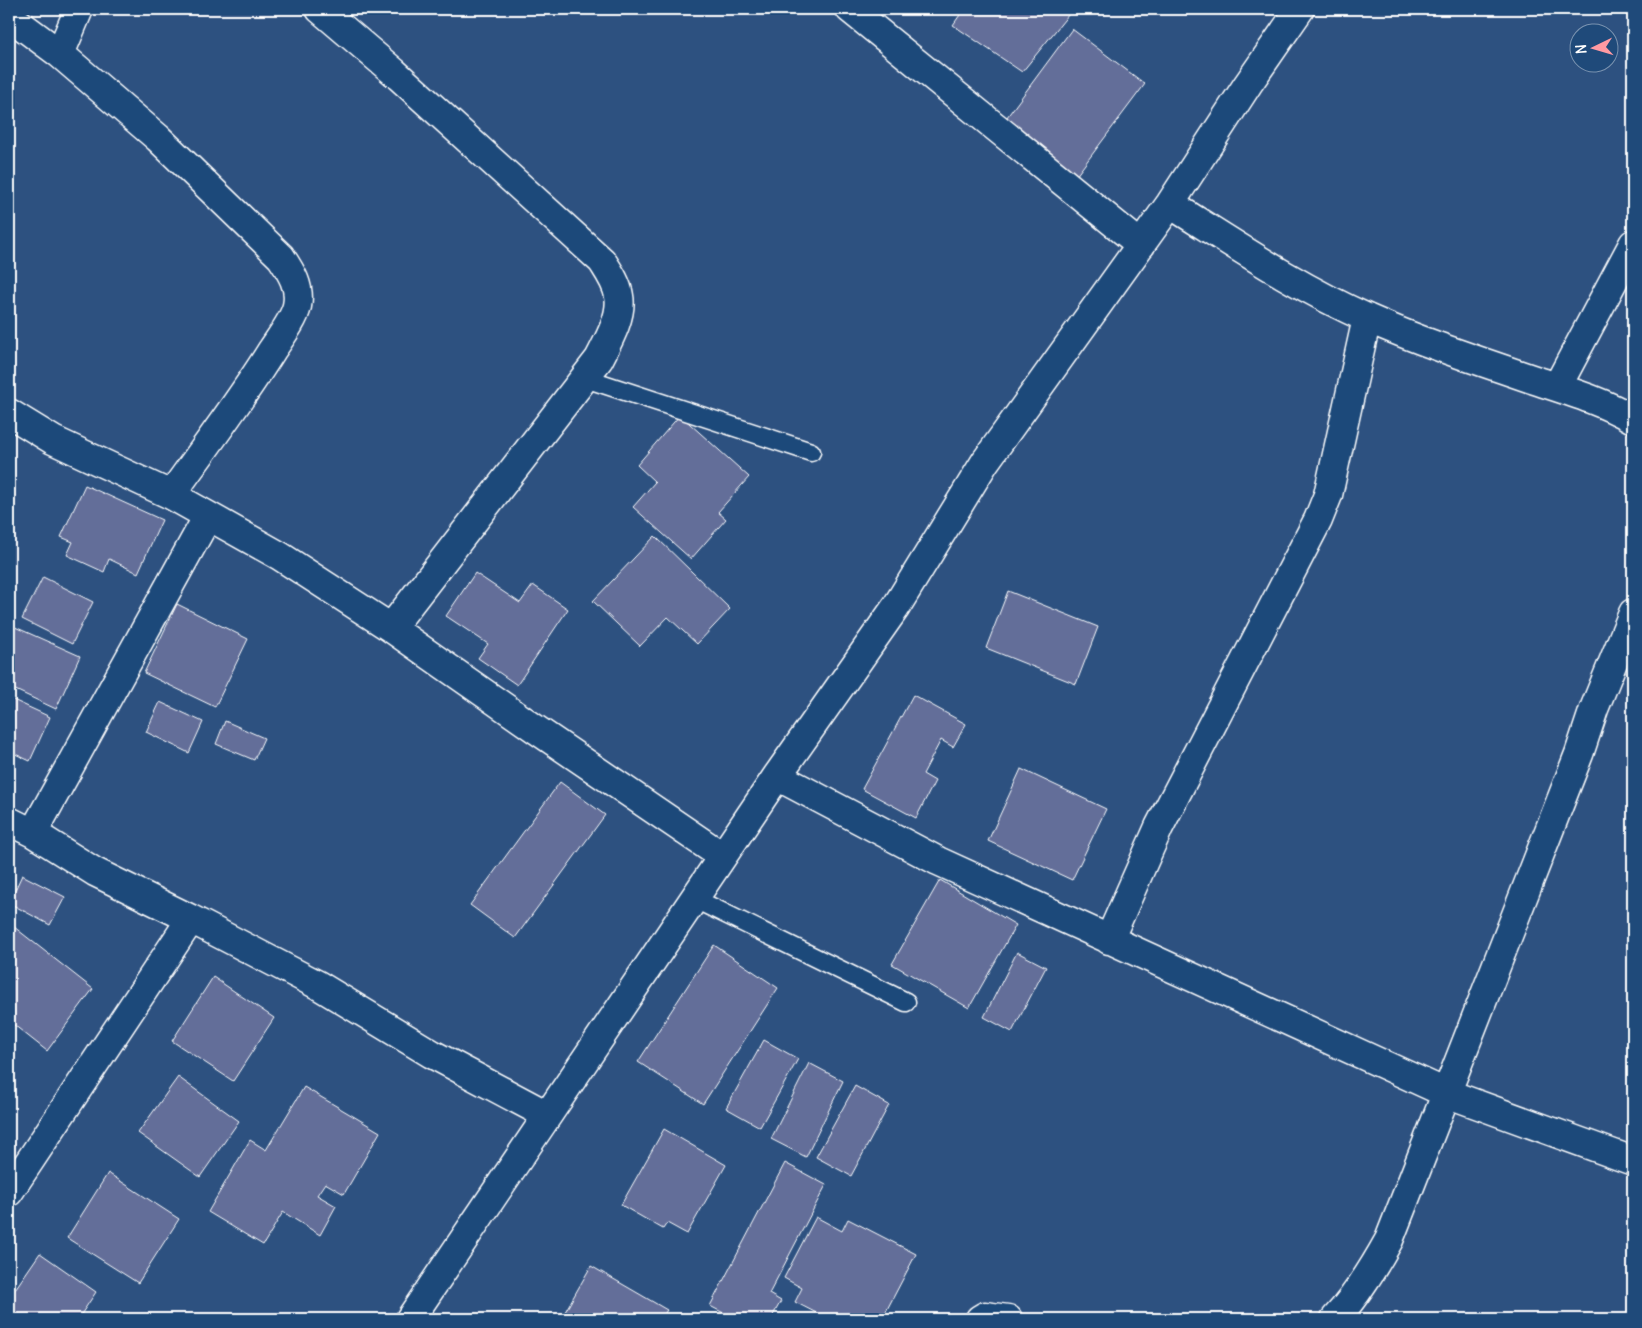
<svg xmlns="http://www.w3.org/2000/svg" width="1642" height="1328" viewBox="0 0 1642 1328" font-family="Delius,sans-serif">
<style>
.building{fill:#636e99;stroke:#fff}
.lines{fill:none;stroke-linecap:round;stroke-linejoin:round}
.service-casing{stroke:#fff;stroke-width:21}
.minor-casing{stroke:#fff;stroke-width:31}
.service{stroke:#1f4a7a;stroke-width:18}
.minor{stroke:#1f4a7a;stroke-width:28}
</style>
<rect width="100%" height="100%" fill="#2d5180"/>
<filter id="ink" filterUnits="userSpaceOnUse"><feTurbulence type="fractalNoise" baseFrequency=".02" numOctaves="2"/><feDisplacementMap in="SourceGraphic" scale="10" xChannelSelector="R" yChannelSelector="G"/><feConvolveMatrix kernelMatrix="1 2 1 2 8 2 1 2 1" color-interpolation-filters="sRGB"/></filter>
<g filter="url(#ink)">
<!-- building -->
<path class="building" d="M964,9H1073L1022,72L953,25Z
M1072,29L1145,84L1076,176L1004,121Z
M680,415L749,477L718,512L726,519L691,559L633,507L655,482L637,465Z
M85,485L162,520L138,573L109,559L104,572L67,555L73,542L61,537Z
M655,536L730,609L697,644L668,617L640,646L593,601Z
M475,573L520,603L533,585L568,609L517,685L478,658L488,644L446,616Z
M43,577L93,602L72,644L22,619Z
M1008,591L1098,627L1076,684L986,648Z
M177,604L248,639L215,707L144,673Z
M15,627L80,656L56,709L9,687V642Z
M913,695L966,724L953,747L941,740L923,774L935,781L916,818L862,789Z
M9,698L50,717L30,761L9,751Z
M160,702L203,722L189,753L146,732Z
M225,721L264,738L254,760L216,744Z
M1021,769L1106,809L1072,880L988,841Z
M560,782L605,815L515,938L470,905Z
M22,875L65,897L50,925L9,903Z
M940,880L1016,925L969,1008L892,964Z
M9,923L93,989L47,1051L9,1021Z
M714,945L778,988L703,1104L638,1062Z
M1017,952L1046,967L1012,1032L984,1017Z
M213,977L274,1018L233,1081L172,1041Z
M764,1040L798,1059L760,1127L726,1108Z
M809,1063L843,1081L806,1157L771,1139Z
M178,1077L239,1121L200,1177L138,1133Z
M855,1086L889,1105L851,1176L816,1157Z
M304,1087L380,1132L344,1194L325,1183L317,1195L336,1206L320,1235L283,1212L263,1245L208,1212L250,1140L266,1150Z
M664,1129L726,1165L687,1234L667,1223L663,1229L621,1205Z
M785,1163L826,1185L769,1294L781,1301L771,1319H735L710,1306Z
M108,1173L179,1219L138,1283L67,1238Z
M816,1217L842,1231L848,1219L916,1254L882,1319H828L795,1302L802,1288L784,1278Z
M40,1253L96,1292L78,1319H9V1298Z
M591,1266L667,1310L661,1319H561Z"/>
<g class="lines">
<defs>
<path id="service" d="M585,378L811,452
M695,899L906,1002"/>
<path id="minor" d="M320,9L394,72L602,261C609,272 617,283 619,296C623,316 607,343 599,359L391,628
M850,9L1141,245
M9,16L60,54L158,138L281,257C291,272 301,287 297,306C294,320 280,338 272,350C241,400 205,447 171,495
M60,54L79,9
M1170,204C1234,244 1297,287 1367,318C1421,342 1479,361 1535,380C1568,391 1602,401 1633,419
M1557,387L1633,244
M9,413L53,440L171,495L280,556L391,628L537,730L722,856
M777,776L938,861L1446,1093L1633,1161
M9,821L33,833L95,872L191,919L318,985L432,1054L547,1115
M33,833L208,516
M1109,940L1159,827L1318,520L1328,495L1367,318
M9,1192L191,919
M410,1319L777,776L896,607L985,462L1170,204L1248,84L1300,9
M980,1319L985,1316L1008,1319
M1335,1319C1357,1295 1373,1269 1389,1240L1579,754L1594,709L1633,613"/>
</defs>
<!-- service casing -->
<use href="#service" class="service-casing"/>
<!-- minor casing -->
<use href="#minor" class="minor-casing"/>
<!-- service -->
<use href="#service" class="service"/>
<!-- minor -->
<use href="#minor" class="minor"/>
</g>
</g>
<!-- margin -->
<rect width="1642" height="1328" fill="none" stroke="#1f4a7a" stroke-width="30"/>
<rect x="15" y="15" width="1612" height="1298" fill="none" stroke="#fff" stroke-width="2" filter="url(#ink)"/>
<!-- north arrow -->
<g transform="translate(1594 48) rotate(265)"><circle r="24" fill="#1f4a7a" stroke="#7992af"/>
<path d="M0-4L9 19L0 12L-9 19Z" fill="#ff9aa2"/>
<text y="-8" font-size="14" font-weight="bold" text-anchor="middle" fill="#ffffff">N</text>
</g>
</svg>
